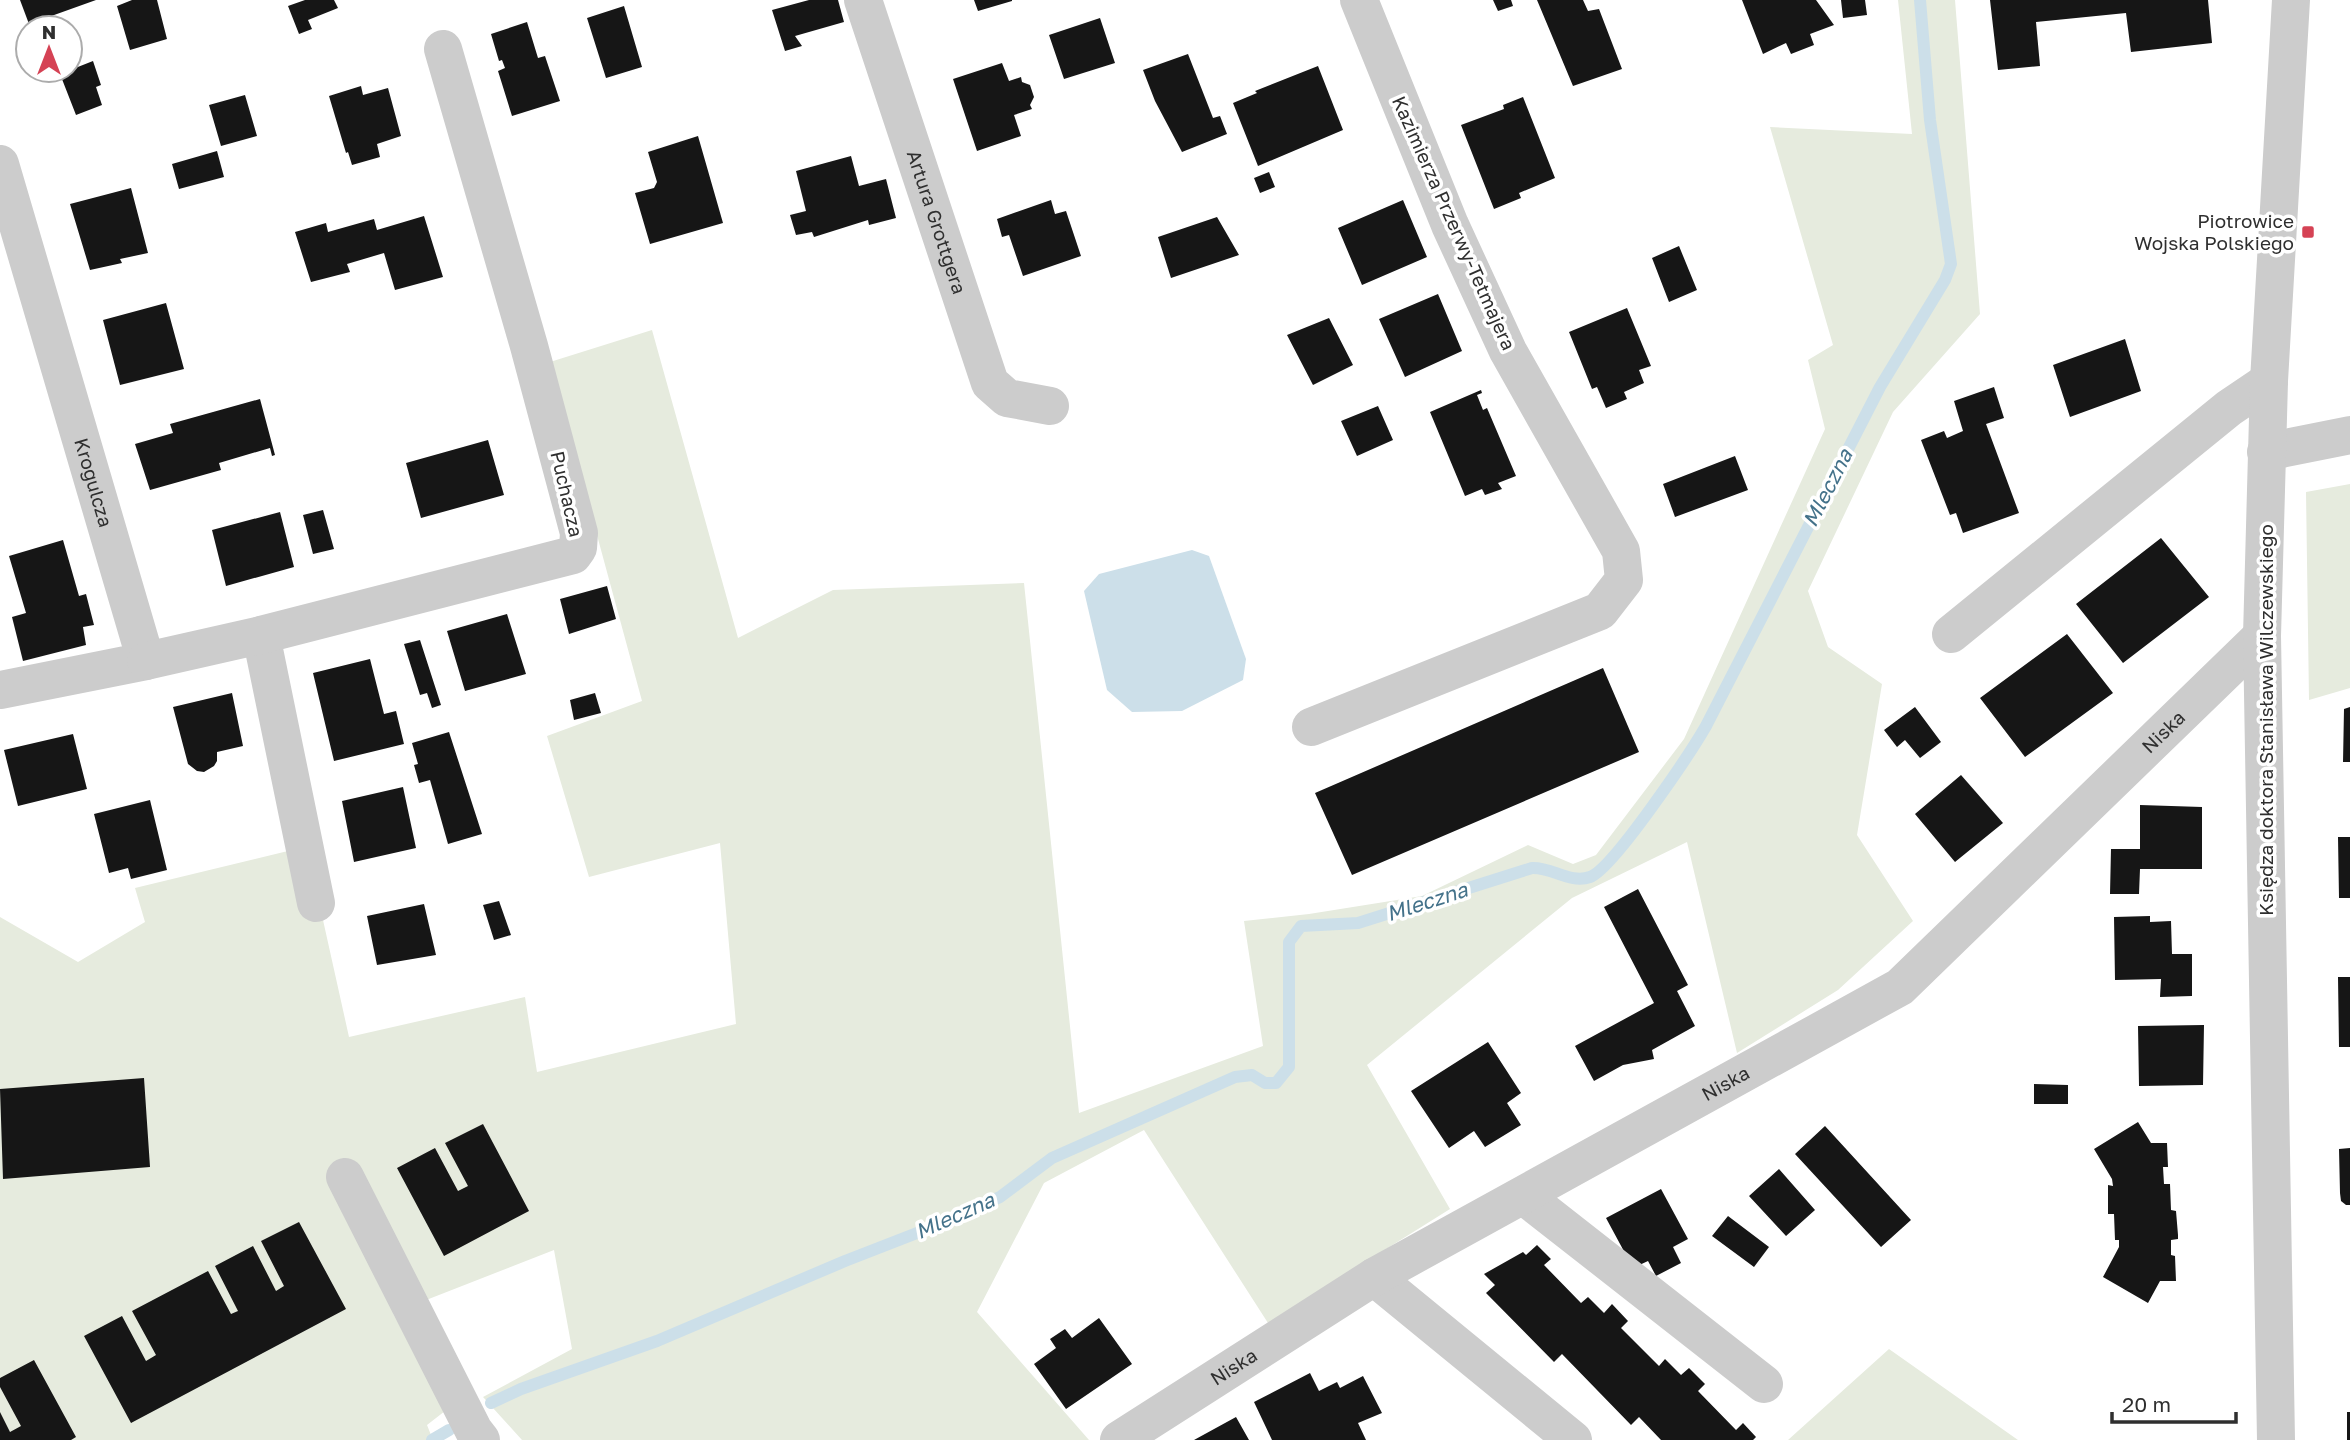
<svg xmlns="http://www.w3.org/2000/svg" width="2350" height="1440" viewBox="0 0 2350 1440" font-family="'Golos Text',sans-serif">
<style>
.green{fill:#e6ebde}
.water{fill:#ccdfe9}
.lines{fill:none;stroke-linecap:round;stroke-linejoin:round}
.stream{stroke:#ccdfe9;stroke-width:12}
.building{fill:#161616}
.minor{stroke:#ccc;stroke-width:38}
.poi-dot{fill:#d54254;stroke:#fff;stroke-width:2.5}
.labels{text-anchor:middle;stroke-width:7;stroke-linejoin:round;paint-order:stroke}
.poi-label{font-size:19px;fill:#2f2f2f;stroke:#fff;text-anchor:end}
.street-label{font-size:19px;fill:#2f2f2f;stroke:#fff}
.water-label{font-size:21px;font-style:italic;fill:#44728a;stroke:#fff}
</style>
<rect width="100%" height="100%" fill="#fff"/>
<!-- green -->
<path class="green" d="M1898,0H1955L1980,314L1893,412L1808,591L1828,647L1882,684L1857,835L1913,921L1838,990L1737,1053L1687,842L1572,898L1367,1065L1450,1209L1268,1323L1144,1130L1044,1183L977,1312L1089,1440H522L483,1397L572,1349L554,1250L393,1313L445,1411L427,1425L433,1440H0V917L78,962L145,922L135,888L292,850L321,911L349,1037L525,997L537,1072L736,1024L720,843L589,877L547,736L642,701L550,362L652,330L738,638L833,590L1024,583L1079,1113L1263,1046L1244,921L1309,914L1422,896L1528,845L1573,864L1596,855L1684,739L1825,429L1808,360L1833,345L1770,127L1912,134Z
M2350,484V688L2309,700L2306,492Z
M1889,1349L2018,1440H1788Z"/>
<!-- water -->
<path class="water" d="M1192,550L1209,556L1246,659L1243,680L1182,711L1132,712L1107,690L1084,591L1099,574Z"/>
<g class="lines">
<!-- stream -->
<path class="stream" d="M491,1403L521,1389L657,1341L845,1261L935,1226L1000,1197L1052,1158L1235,1077L1252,1075L1265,1083H1276L1289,1067V942L1301,926L1358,923L1532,868C1552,867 1570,884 1590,877C1613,869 1691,752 1706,726L1880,387L1945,280L1951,264L1930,120L1920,0
M432,1440L449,1430"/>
</g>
<!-- building -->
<path class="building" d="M20,0H96L29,24Z
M132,0H157L167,39L130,50L117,6Z
M305,0H334L338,8L308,20L312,29L299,34L288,6Z
M809,0H838L844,22L795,36L802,46L785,51L772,10Z
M974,0H1012V1L978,11Z
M1493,0H1511L1513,6L1498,11Z
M1537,0H1583L1588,11L1599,9L1622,69L1573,86Z
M1742,0H1816L1834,25L1810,34L1814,45L1791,54L1786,43L1763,54Z
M1841,0H1865L1867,15L1843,18Z
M1990,0H2208L2212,43L2131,52L2126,13L2036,22L2040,66L1998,70Z
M624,6L642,67L606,78L587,18Z
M1100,18L1115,63L1064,79L1049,35Z
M527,22L538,58L545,56L560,101L512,116L498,71L505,68L502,60L499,61L491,34Z
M1188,54L1213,118L1220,116L1227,134L1182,152L1155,101L1143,70Z
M93,61L101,85L96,87L102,105L76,115L60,74Z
M1002,63L1009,81L1021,77L1022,82L1030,85L1034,97L1030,105L1032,109L1014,115L1021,136L977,151L953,79Z
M1318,66L1343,130L1258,166L1233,103L1257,93L1255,91Z
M361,86L363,95L388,88L401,136L377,144L380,157L352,165L348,152L346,153L329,96Z
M245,95L257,136L221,146L209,105Z
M1523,97L1555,178L1519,193L1521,198L1494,209L1461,125L1504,109L1503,105Z
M698,136L723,223L650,244L635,193L654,188L657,182L648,152Z
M217,151L224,177L179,189L172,164Z
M851,156L859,186L886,179L896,218L869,225L868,220L814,237L812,232L796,235L790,215L806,211L796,171Z
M1269,172L1275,187L1260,193L1254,178Z
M131,188L148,253L120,259L122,263L90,270L70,204Z
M1051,200L1055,214L1066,211L1081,256L1023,276L1009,235L1002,237L997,219Z
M1403,200L1427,257L1362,285L1338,228Z
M424,216L443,277L395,290L384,253L347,264L350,272L311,282L295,232L326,223L328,232L374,219L377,230Z
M1217,217L1239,255L1171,278L1158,237Z
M1679,246L1697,290L1669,302L1652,258Z
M1438,294L1462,351L1405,377L1379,319Z
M166,303L184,369L120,385L103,320Z
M1627,308L1651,366L1639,370L1644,383L1624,392L1627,399L1606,408L1597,387L1592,389L1569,332Z
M1329,318L1353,365L1313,385L1287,335Z
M2125,339L2141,391L2070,417L2053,365Z
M1994,387L2004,418L1986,424L2019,513L1963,533L1956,513L1950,515L1921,440L1944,431L1947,438L1963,431L1954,401Z
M1481,390L1482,393L1477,395L1483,410L1487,408L1516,476L1498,483L1502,489L1485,495L1482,489L1465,496L1430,412Z
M260,399L275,455L272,456L270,448L219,463L221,470L150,490L135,444L173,433L170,424Z
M1378,406L1393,440L1357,456L1341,421Z
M488,440L504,495L421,518L406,463Z
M1735,456L1748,490L1675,517L1663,484Z
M323,510L334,549L313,554L303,515Z
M280,512L294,567L226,586L212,530Z
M2161,538L2209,597L2123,663L2076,604Z
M63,540L79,596L86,594L94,625L83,627L86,645L23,661L12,617L26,613L9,556Z
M607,586L616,619L569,634L560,599Z
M507,614L526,674L465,691L447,631Z
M2067,634L2113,693L2025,757L1980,698Z
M420,640L441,705L432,708L427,693L420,695L404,644Z
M370,659L384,714L396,711L404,744L334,761L313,673Z
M1603,668L1639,752L1352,875L1315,793Z
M232,693L243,746L217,752V761L214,766L204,772L197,771L188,764L173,707Z
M595,693L601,713L574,720L570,700Z
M1915,707L1941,742L1920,758L1905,740L1897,747L1884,730Z
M2350,707V762H2343L2344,709Z
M449,732L482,834L448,844L430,780L419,783L414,765L418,764L412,743Z
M73,734L87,789L18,806L4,750Z
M1961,775L2003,823L1955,862L1915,814Z
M403,787L416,848L354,862L342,801Z
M150,800L167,870L131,879L128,868L109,873L94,814Z
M2140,805L2202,807V869H2140L2139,894H2110L2111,849H2140Z
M2338,837H2350V898H2339Z
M1638,889L1688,985L1677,991L1695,1026L1652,1050L1654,1059L1623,1065L1594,1081L1575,1046L1654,1003L1604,907Z
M499,901L511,935L494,940L483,905Z
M424,904L436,955L377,965L367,916Z
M2150,916V922L2171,921L2172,954H2192V996L2160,997L2161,979L2115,980L2114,917Z
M2338,977H2350V1047H2339Z
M2204,1025L2203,1085L2139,1086L2138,1026Z
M1488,1042L1521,1093L1507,1103L1521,1125L1485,1147L1474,1131L1449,1148L1411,1091Z
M144,1078L150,1167L3,1179L0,1089Z
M2034,1084L2068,1085V1104H2034Z
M2138,1122L2151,1143H2167L2168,1167H2163L2164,1184H2170L2171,1210L2176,1211L2178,1235V1239L2171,1240V1255L2175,1256L2176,1281H2160L2148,1303L2103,1277L2119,1247V1240H2115L2114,1214H2108V1185L2113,1186L2112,1179L2094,1149Z
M483,1124L529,1211L444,1256L397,1168L435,1148L458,1191L468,1186L445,1143Z
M1825,1126L1911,1220L1881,1247L1795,1154Z
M2350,1148V1205H2346L2341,1201L2340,1193L2339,1149Z
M1779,1169L1815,1210L1786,1236L1749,1196Z
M1661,1189L1688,1239L1673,1247L1681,1263L1656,1276L1648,1261L1633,1268L1606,1218Z
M1728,1216L1769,1247L1754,1267L1712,1236Z
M299,1222L346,1309L131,1423L84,1336L122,1316L146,1361L156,1355L132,1311L208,1271L231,1314L238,1311L215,1266L253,1246L276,1291L284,1286L261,1241Z
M1537,1245L1551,1259L1544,1265L1581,1303L1588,1297L1604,1313L1612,1304L1628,1321L1621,1328L1659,1366L1665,1359L1681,1375L1689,1368L1705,1384L1698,1391L1736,1430L1743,1423L1756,1437L1753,1440H1661L1639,1417L1631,1425L1562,1354L1554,1362L1486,1293L1495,1285L1484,1274L1523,1252L1526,1255Z
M1099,1318L1132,1364L1066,1409L1034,1364L1056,1348L1050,1339L1065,1329L1072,1338Z
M34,1360L76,1437L71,1440H0V1412L10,1432L21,1426L0,1387V1378Z
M1310,1373L1319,1391L1337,1382L1340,1388L1363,1376L1382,1413L1358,1423L1366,1440H1272L1254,1402Z
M2347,1412H2350V1440H2347Z
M1236,1417L1249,1440H1194Z"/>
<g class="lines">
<!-- minor -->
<g class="minor">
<path id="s1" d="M863,0L990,383L1007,398L1050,406"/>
<path id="s2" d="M0,164L146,661L0,690"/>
<path d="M2266,452L2350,435"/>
<path d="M1951,634L2229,408L2269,381"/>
<path d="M261,635L316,903"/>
<path d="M146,661L261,635L573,555L578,548L579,533L529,346L443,49"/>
<path d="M1311,727L1600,611L1624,580L1621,551L1508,351L1450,225L1359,0"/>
<path d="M345,1177L474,1431L481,1440"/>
<path d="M1524,1196L1764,1384"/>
<path d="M1374,1277L1573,1440"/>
<path id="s3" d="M1119,1440L1374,1277L1900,987L2262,636"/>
<path d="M2276,1440L2262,636L2269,381L2291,0"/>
</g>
</g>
<!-- markers -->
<rect class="poi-dot" x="2301" y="225" width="14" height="14" rx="3.5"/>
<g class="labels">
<!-- poi labels -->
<g class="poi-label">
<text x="2294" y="228">Piotrowice<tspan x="2294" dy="22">Wojska Polskiego</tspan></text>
</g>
<!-- street labels -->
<g class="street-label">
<text dy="7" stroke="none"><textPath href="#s1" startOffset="234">Artura Grottgera</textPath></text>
<text transform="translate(1454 223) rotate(66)" y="7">Kazimierza Przerwy-Tetmajera</text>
<text dy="7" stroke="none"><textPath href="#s2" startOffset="332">Krogulcza</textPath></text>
<text transform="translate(567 494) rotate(77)" y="7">Puchacza</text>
<text transform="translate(2266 720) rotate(-90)" y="7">Księdza doktora Stanisława Wilczewskiego</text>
<text dy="7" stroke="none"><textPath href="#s3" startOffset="1270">Niska</textPath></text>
<text dy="7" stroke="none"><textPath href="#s3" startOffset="704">Niska</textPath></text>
<text dy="7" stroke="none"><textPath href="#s3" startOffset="136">Niska</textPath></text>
</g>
<!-- water labels -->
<g class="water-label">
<text transform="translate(1828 488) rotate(-63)" y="7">Mleczna</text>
<text transform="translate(1427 902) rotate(-18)" y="7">Mleczna</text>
<text transform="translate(955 1216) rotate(-24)" y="7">Mleczna</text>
</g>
</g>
<!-- north arrow -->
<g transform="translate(49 49)"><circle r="33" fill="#ffffff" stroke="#acacac" stroke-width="2"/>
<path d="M0-5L12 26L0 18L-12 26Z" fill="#d54254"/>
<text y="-10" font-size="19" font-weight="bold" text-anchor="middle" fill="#2f2f2f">N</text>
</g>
<!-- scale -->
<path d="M2112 1412v10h124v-10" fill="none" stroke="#2f2f2f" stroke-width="3.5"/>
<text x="2122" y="1412" font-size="21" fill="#2f2f2f" stroke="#ffffff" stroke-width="5" paint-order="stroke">20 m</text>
</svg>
